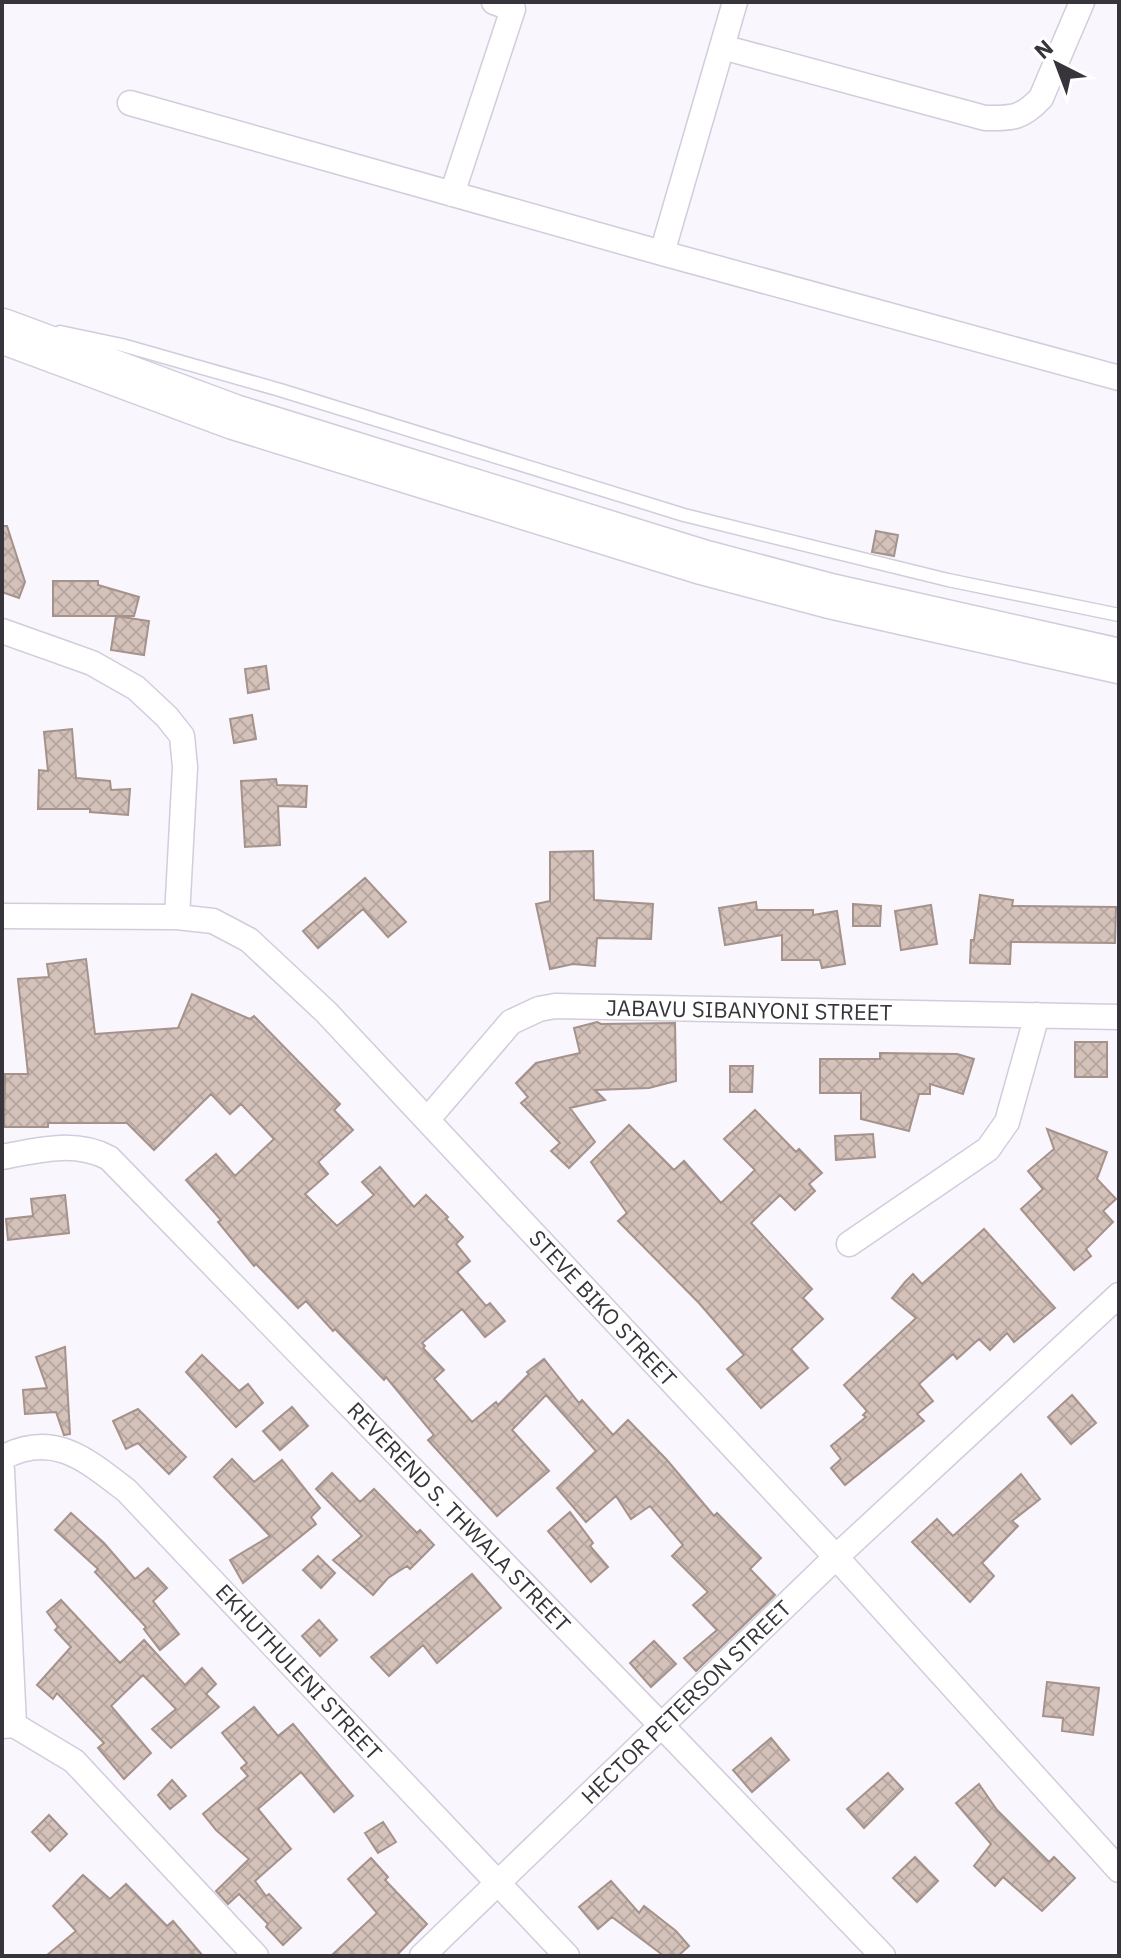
<svg xmlns="http://www.w3.org/2000/svg" width="1121" height="1958" viewBox="0 0 1121 1958" font-family="'IBM Plex Sans',sans-serif">
<style>
.building{fill:url(#building-cross-hatch);stroke:#a4928b;stroke-width:2}
.lines{fill:none;stroke-linecap:round;stroke-linejoin:round}
.lane-casing{stroke:#d2ccdc;stroke-width:15}
.street-casing{stroke:#d2ccdc;stroke-width:27}
.highway-casing{stroke:#d2ccdc;stroke-width:47}
.lane{stroke:#fff;stroke-width:12}
.street{stroke:#fff;stroke-width:24}
.highway{stroke:#fff;stroke-width:44}
.labels{text-anchor:middle;stroke-width:6;stroke-linejoin:round;paint-order:stroke}
.street-label{font-size:22px;fill:#37343b;stroke:#fff}
</style>
<defs>
<pattern id="building-cross-hatch" width="8" height="8" patternUnits="userSpaceOnUse" patternTransform="scale(2)"><rect width="8" height="8" fill="#d4c2ba"/><path d="M0 0l8 8M0 8l8-8" fill="none" stroke="#b7a7a1"/></pattern>
</defs>
<rect width="100%" height="100%" fill="#f9f6fd"/>
<!-- building -->
<path class="building" d="M2,526H7L25,582L19,598L2,592Z
M876,531L898,535L894,556L872,552Z
M53,581H98V585L139,597L134,616H53Z
M116,616L149,621L144,655L111,650Z
M266,666L269,689L248,693L245,669Z
M252,715L256,739L234,743L230,719Z
M72,729L76,778L110,781L111,790L130,789L128,815L90,812V809H38L39,770L48,771L44,732Z
M276,779L277,785L307,786L306,807L278,806L280,845L245,847L241,781Z
M593,851L594,900L653,904L651,939L597,938L595,966L573,964L550,969L536,904L550,901V852Z
M365,878L406,922L388,937L363,909L318,948L303,931Z
M980,895L1013,900L1012,906L1116,907L1115,943L1011,942L1010,964L970,963L971,940H974Z
M756,902L757,910H813V915L837,911L845,964L822,968L820,960H782V935L725,945L719,908Z
M853,904L881,906L880,926H853Z
M931,905L937,944L901,950L895,911Z
M86,959L95,1034L178,1028L192,994L250,1019L254,1016L340,1104L334,1110L353,1130L318,1162L328,1174L305,1194L337,1226L374,1195L362,1182L380,1167L414,1207L426,1195L448,1217L446,1219L463,1237L456,1244L470,1261L457,1272L486,1306L490,1303L505,1321L485,1337L462,1309L422,1343L425,1346L423,1348L444,1370L434,1379L472,1422L496,1402L498,1405L529,1374L527,1372L544,1359L579,1403L582,1400L613,1435L628,1420L667,1460L714,1516L717,1513L761,1558L750,1569L775,1595L696,1671L684,1658L717,1630L693,1605L708,1592L672,1556L683,1545L650,1506L631,1519L616,1496L586,1522L557,1488L596,1451L546,1395L512,1430L549,1471L497,1516L428,1440L434,1435L386,1377L384,1380L335,1329L333,1331L306,1301L298,1308L256,1264L254,1266L218,1222L221,1220L186,1180L216,1154L235,1176L274,1139L241,1104L230,1114L211,1094L154,1150L127,1123H48V1127H4L5,1074H28L18,979L49,977L47,964Z
M597,1022L601,1024L675,1023L676,1081L649,1088L595,1090L605,1100L570,1108L595,1142L569,1168L551,1151L560,1143L521,1103L528,1097L516,1083L536,1063L580,1053L574,1028Z
M1075,1042H1107V1077H1075Z
M880,1053L957,1054L974,1059L963,1094L930,1084V1094H919L909,1131L861,1119V1093H820V1059H880Z
M730,1066H753L752,1092H730Z
M755,1110L796,1152L799,1149L822,1173L809,1184L815,1191L795,1210L780,1195L751,1223L812,1289L803,1298L823,1319L791,1349L808,1368L761,1408L727,1369L744,1355L699,1303L618,1221L627,1213L591,1162L629,1125L674,1170L684,1161L721,1203L755,1170L724,1139Z
M1047,1129L1107,1152L1097,1179L1116,1199L1103,1211L1113,1222L1086,1249L1091,1256L1074,1270L1021,1209L1043,1189L1028,1171L1054,1149Z
M873,1134L875,1157L836,1160L835,1136Z
M65,1195L69,1233L8,1240L6,1219L33,1216L31,1199Z
M984,1229L1055,1308L1014,1342L1007,1333L990,1350L979,1339L957,1359L953,1354L919,1384L933,1401L917,1414L924,1421L845,1485L831,1468L841,1459L831,1446L866,1417L863,1415L867,1411L844,1385L916,1318L892,1298L905,1282L913,1274L922,1284Z
M65,1347L70,1434L64,1435L56,1412L25,1414L23,1390L47,1388L36,1357Z
M202,1355L239,1391L248,1384L263,1403L236,1427L186,1372Z
M1072,1395L1096,1423L1071,1444L1048,1417Z
M292,1407L308,1426L280,1450L263,1431Z
M138,1409L186,1457L169,1474L138,1443L126,1449L113,1421Z
M232,1459L254,1482L282,1460L320,1508L311,1517L316,1524L243,1583L230,1560L270,1536L214,1477Z
M332,1473L360,1502L374,1489L417,1533L420,1530L434,1545L410,1569L407,1566L388,1578L373,1595L333,1560L362,1536L316,1489Z
M1021,1474L1040,1499L1012,1521L1018,1526L982,1563L994,1576L970,1602L912,1542L937,1519L953,1536Z
M570,1512L593,1543L590,1546L608,1567L591,1582L548,1531Z
M71,1513L104,1543L135,1579L148,1568L167,1588L153,1601L179,1634L160,1650L144,1629L146,1627L95,1572L98,1569L55,1530Z
M318,1556L335,1573L321,1588L303,1570Z
M472,1574L501,1608L437,1663L423,1645L389,1676L371,1657Z
M61,1600L120,1663L144,1640L185,1685L202,1668L216,1684L206,1694L219,1707L171,1748L152,1729L176,1709L143,1675L111,1706L151,1753L124,1779L98,1748L104,1743L57,1693L53,1699L37,1685L71,1647L55,1630L58,1627L47,1612Z
M319,1620L337,1640L320,1656L302,1636Z
M654,1641L676,1664L651,1687L630,1663Z
M1047,1682L1099,1688L1093,1735L1062,1731L1063,1718L1043,1716Z
M254,1707L278,1736L293,1724L353,1796L334,1812L301,1772L258,1809L291,1849L255,1881L266,1896L269,1894L301,1928L283,1945L266,1927L268,1924L239,1894L228,1904L216,1891L249,1859L216,1830L203,1814L248,1776L241,1768L247,1763L222,1733Z
M771,1738L789,1760L752,1792L733,1770Z
M888,1773L903,1789L864,1828L847,1809Z
M172,1780L186,1796L170,1809L158,1795Z
M979,1784L997,1810L1049,1862L1054,1857L1075,1878L1042,1911L1003,1877L995,1886L974,1866L991,1844L956,1803Z
M49,1815L67,1834L50,1851L32,1832Z
M383,1822L396,1842L378,1853L365,1833Z
M915,1857L938,1881L917,1902L893,1878Z
M371,1858L388,1877L385,1880L427,1924L396,1956H331L377,1913L348,1879Z
M83,1875L110,1899L126,1884L167,1926L173,1921L203,1956H46L76,1931L53,1906Z
M611,1881L639,1913L644,1906L676,1931L689,1946L678,1956H664L612,1917L598,1929L579,1907Z"/>
<g class="lines">
<defs>
<path id="lane" d="M60,332L122,345L280,390L684,515L948,580L1119,615"/>
<path id="street" d="M722,47L985,118C1012,118 1021,119 1041,98L1082,2
M130,103L662,253L1119,378
M452,194L513,9L494,2
M662,253L735,2
M2,631L92,663L136,688L167,717L182,736L185,767L177,917
M2,916L177,917L213,921L249,940L326,1012L836,1557L1119,1870
M427,1120L511,1022L539,1009L555,1006L1119,1017
M2,1157C38,1150 75,1140 109,1158L661,1725L883,1956
M849,1244L988,1149L1007,1122L1037,1015
M2,1458C53,1430 87,1460 127,1491L567,1956
M2,1470L14,1725
M2,1726L14,1725L74,1761L256,1956
M422,1956L836,1557L1119,1295"/>
<path id="highway" d="M2,331L234,417L702,562L830,596L1119,661"/>
</defs>
<!-- lane casing -->
<use href="#lane" class="lane-casing"/>
<!-- street casing -->
<use href="#street" class="street-casing"/>
<!-- highway casing -->
<use href="#highway" class="highway-casing"/>
<!-- lane -->
<use href="#lane" class="lane"/>
<!-- street -->
<use href="#street" class="street"/>
<!-- highway -->
<use href="#highway" class="highway"/>
</g>
<g class="labels">
<!-- street labels -->
<g class="street-label">
<text transform="translate(749 1010) rotate(1)" y="8">JABAVU SIBANYONI STREET</text>
<text transform="translate(603 1308) rotate(47)" y="8">STEVE BIKO STREET</text>
<text transform="translate(459 1517) rotate(46)" y="8">REVEREND S. THWALA STREET</text>
<text transform="translate(299 1672) rotate(47)" y="8">EKHUTHULENI STREET</text>
<text transform="translate(686 1702) rotate(-44)" y="8">HECTOR PETERSON STREET</text>
</g>
</g>
<!-- border -->
<rect width="1121" height="1958" fill="none" stroke="#37343b" stroke-width="8"/>
<!-- north arrow -->
<g transform="translate(1057 64) rotate(318)" stroke="#ffffff" stroke-width="6" paint-order="stroke">
<path d="M0-6L14 30L0 20L-14 30Z" fill="#37343b"/>
<text y="-12" font-size="22" font-weight="bold" text-anchor="middle" fill="#37343b">N</text>
</g>
</svg>
